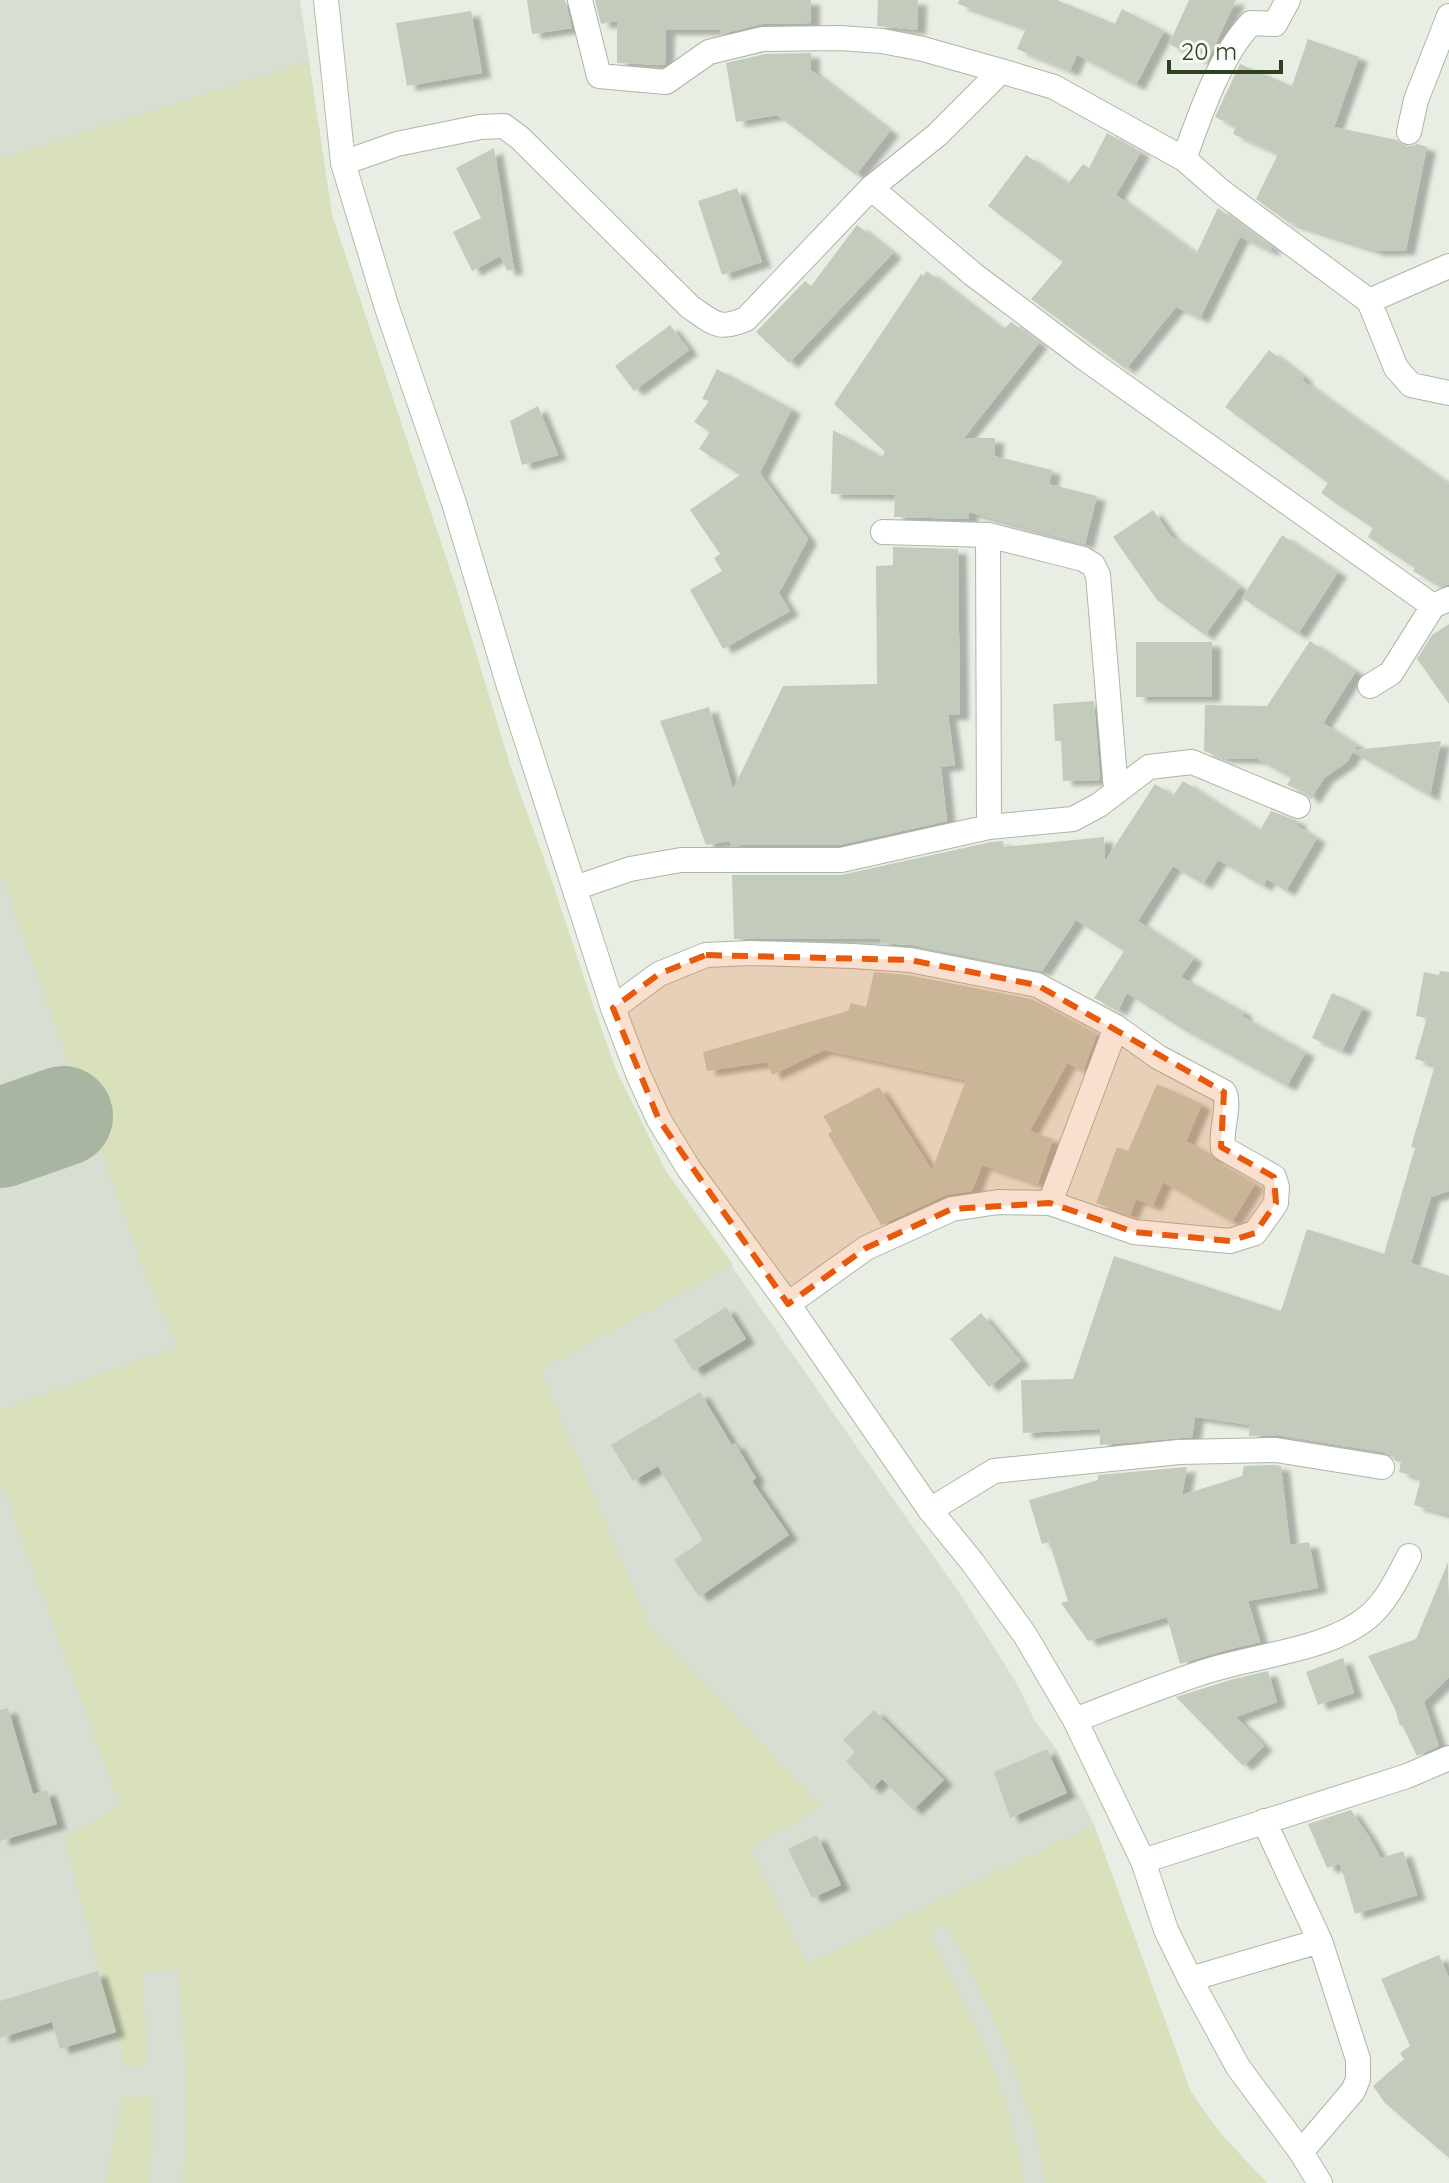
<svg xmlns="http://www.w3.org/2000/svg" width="1449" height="2183" viewBox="0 0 1449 2183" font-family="Quicksand,sans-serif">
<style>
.built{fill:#d8ded2}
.grass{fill:#d8e0bc}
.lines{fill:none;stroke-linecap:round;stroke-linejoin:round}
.taxiway{stroke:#a8b5a0;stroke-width:100}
.building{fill:#c3ccbc;filter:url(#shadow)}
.street-casing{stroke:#adb6a6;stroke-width:26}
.secondary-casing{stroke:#afbda5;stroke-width:26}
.street{stroke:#fff;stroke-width:24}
.secondary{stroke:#fff;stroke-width:24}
.marked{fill:#e8590c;fill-opacity:0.2;stroke:#e8590c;stroke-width:6;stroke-dasharray:16 10;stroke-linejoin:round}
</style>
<defs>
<filter id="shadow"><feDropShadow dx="9" dy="5" stdDeviation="2" flood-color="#0004"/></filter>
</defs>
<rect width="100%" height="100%" fill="#e9eee4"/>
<!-- built -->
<path class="built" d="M0,0H300L332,215L457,591L511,768L616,1070L665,1170L891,1496L957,1589L1017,1684L1035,1721L1057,1750L1094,1825L1191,2092L1219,2132L1267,2183H0Z"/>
<!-- grass -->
<path class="grass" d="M309,61L332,215L457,591L511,768L552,881L597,1018L616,1070L665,1170L733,1265L540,1370L649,1625L821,1806L750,1849L807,1964L1094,1825L1191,2092L1219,2132L1267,2183H1045L1037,2137L1002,2037L962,1952L944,1924L930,1934C970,2014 1012,2093 1024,2183H183C189,2112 186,2039 177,1968L143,1973L146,2065L126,2068L64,1838L120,1805L0,1480V1410L178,1346L147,1278L0,872V159Z
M122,2096L153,2098L152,2156L149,2183H106Z"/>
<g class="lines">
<!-- taxiway -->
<path class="taxiway" d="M0,1138L63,1116"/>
</g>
<!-- building -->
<path class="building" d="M527,0H565L572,28L532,34Z
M595,0H811V23L762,24L721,34L720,30H666L665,65L617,63V21L601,24Z
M878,0H918L917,30L877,26Z
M959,0H1057L1115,24L1122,9L1164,31L1136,85L1077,55L1070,71L1017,49L1026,28L958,4Z
M1189,0H1236L1207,62L1169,44Z
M471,11L482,73L407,86L396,23Z
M1308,39L1359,57L1334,127L1397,140L1407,147L1417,144L1427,147L1406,250L1377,251L1288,222L1256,199L1278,154L1233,134L1236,127L1215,117L1240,64L1292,86Z
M811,53V70L890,131L856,175L777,115L736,122L726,63L765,54Z
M1107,133L1141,152L1116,195L1196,254L1218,208L1272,247L1270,251L1240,237L1200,318L1176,307L1126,369L1031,299L1063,262L988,206L1026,155L1068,184L1083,164L1089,168Z
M494,148L514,269L507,271L500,256L472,271L453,232L481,218L456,168Z
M737,188L762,262L722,275L698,201Z
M857,225L893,253L789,363L756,332L805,281L811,286Z
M927,271L1003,330L1011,322L1039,343L964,438H995L994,456L1052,470L1049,484L1097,496L1085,544L969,512V519L894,517L895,495L831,494L833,430L882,457L885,452L834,404L921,274L923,276Z
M670,325L689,350L634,391L615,366Z
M1269,350L1304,377L1302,380L1346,412L1449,484V584L1440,587L1413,571L1415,568L1368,537L1373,528L1321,493L1328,483L1225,407Z
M717,369L792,409L760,473L808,539L779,593L790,611L723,649L690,590L722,571L714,558L720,554L690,510L740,475L699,449L710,432L694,422L709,401L702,399Z
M538,406L558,455L522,465L510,421Z
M1153,510L1171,536L1240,587L1205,635L1157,600L1113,537Z
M1282,535L1338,572L1298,634L1242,598Z
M893,547L958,549L960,715H948L955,765L941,767L947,821L839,845H731L730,841L706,845L660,721L709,707L733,789L783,686L877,684L876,566L893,565Z
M1449,624V704L1417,659L1432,635Z
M1310,641L1356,671L1323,723L1357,745L1354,750L1441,741L1430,796L1353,752L1347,762L1324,778L1311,799L1304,792L1287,785L1291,778L1258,759L1223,758L1204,751L1205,705L1267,706Z
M1136,642H1212V697H1136Z
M1094,701L1100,780L1063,781L1061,741H1055L1053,704Z
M1183,781L1260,830L1271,811L1298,821L1296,825L1317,838L1286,891L1267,879L1263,886L1218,860L1203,884L1173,866L1138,921L1194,958L1181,977L1244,1012L1242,1016L1306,1052L1287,1086L1181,1028L1127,993L1118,1011L1094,998L1124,951L1076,920L1042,971L913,945L880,943L881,939H734L732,875H841L991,842L1003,841L1004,847L1104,837L1105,861L1155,784L1173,796Z
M1440,971L1449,972V1191L1431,1197L1411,1263L1449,1276V1515L1414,1505L1421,1478L1399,1472L1401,1462L1396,1461L1391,1455L1384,1452L1278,1435L1249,1436L1250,1425L1195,1417L1192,1437L1100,1445V1429L1023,1433L1021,1380L1073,1379L1114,1256L1281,1311L1307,1229L1384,1254L1415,1148L1411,1147L1435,1065L1415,1059L1427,1018L1416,1016L1424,972L1439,975Z
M874,972L908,975L1032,999L1097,1034L1083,1071L1067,1063L1030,1131L1053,1139L1038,1184L982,1165L972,1191L946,1195L881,1225L828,1134L832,1131L823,1116L879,1087L932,1170L966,1080L824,1050L772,1075L767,1062L707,1071L703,1052L848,1011L851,1003L866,1007Z
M1332,993L1363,1007L1342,1051L1312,1038Z
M1157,1084L1202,1104L1186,1141L1210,1154L1216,1161L1255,1184L1232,1222L1163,1182L1153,1206L1136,1199L1130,1215L1096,1203L1117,1147L1128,1151Z
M726,1307L746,1339L693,1371L674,1340Z
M981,1313L1021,1361L989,1387L950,1339Z
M700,1392L732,1445L735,1443L756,1478L752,1481L789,1535L699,1597L674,1560L703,1540L658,1466L633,1481L611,1445Z
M1275,1465L1281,1466L1290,1545L1309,1542L1318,1588L1248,1601L1260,1642L1222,1651L1180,1664L1167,1617L1088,1641L1061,1603L1068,1601L1049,1542L1042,1544L1029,1500L1098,1480V1475L1187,1467L1182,1495L1242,1476L1244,1466Z
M1448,1562L1449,1677L1424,1702L1439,1746L1417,1756L1402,1725L1400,1726L1395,1709L1368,1656L1416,1639Z
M1343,1658L1354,1693L1318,1705L1306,1672Z
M1268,1671L1277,1702L1236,1717L1264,1746L1243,1766L1176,1697L1230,1680Z
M8,1708L33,1794L47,1790L57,1824L0,1841V1710Z
M874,1710L944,1780L913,1810L882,1779L872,1789L846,1761L855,1752L843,1740Z
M1047,1749L1067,1793L1010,1818L994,1772Z
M1351,1810L1368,1835L1381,1858L1403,1851L1417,1895L1355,1914L1340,1864L1327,1868L1308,1824Z
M817,1835L841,1885L812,1898L788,1849Z
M1439,1955L1449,1978V2158L1385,2103L1373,2086L1404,2059L1400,2053L1410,2046L1381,1979Z
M98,1971L116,2032L60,2049L52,2022L0,2038V2001Z"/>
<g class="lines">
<defs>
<path id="street" d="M580,0L599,76L666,82L709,52L763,39L840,38L882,41L923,49L1001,71
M1409,132L1416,100L1449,16
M1184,159C1200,115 1219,57 1251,23L1275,24L1288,0
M343,163L397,144L480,127L504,126L520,138L690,307C714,323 718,331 746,319L871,188L937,135L1001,71L1054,87L1184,159L1222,192L1369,301L1396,368L1411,385L1449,393
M871,188L974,275L1083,357L1433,606
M1369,301L1449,266
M883,532L988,535L1083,559L1093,565L1098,575L1116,790
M988,535L989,827
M1370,686L1391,673L1433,606L1449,599
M575,888L630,869L681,860H841L989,827L1073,819L1099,805L1149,767L1192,762L1298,806
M613,1008L659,974L706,955L750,953L853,956L910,960L1037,985L1116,1027
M788,1304L866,1248L952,1209L998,1202L1050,1203L1116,1027L1158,1057L1224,1092C1231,1106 1220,1130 1223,1148L1274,1177L1277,1187L1276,1203L1272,1209L1255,1233L1230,1241L1134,1232L1050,1203
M930,1510L994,1471L1179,1452L1276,1450L1382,1467
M1075,1720C1119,1703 1163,1685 1207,1671C1256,1655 1329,1650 1368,1617C1387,1601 1398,1577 1409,1556
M1264,1821L1320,1941
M1143,1861L1407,1776L1449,1758
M1190,1979L1320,1941L1358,2059V2079L1353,2091L1301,2152"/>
<path id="secondary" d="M326,0L343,163L387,308L454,503L508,683L613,1008L638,1074L659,1120L689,1169L788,1304L930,1510L973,1563L1025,1635L1075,1720L1143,1861L1166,1930L1190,1979L1238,2067L1301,2152L1320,2183"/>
</defs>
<!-- street casing -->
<use href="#street" class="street-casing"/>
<!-- secondary casing -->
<use href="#secondary" class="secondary-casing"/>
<!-- street -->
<use href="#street" class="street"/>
<!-- secondary -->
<use href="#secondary" class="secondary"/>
</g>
<!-- marked area -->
<path class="marked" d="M706,955L910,960L1037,985L1224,1092L1221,1147L1274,1177L1276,1203L1255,1233L1230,1241L1134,1232L1050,1203L952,1209L866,1248L788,1304L659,1120L613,1008L659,974Z"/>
<!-- scale -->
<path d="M1169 60v12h112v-12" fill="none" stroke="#2d4023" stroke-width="4"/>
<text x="1181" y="60" font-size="24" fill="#2d4023" stroke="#f8faf5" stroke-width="6" paint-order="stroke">20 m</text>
</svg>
